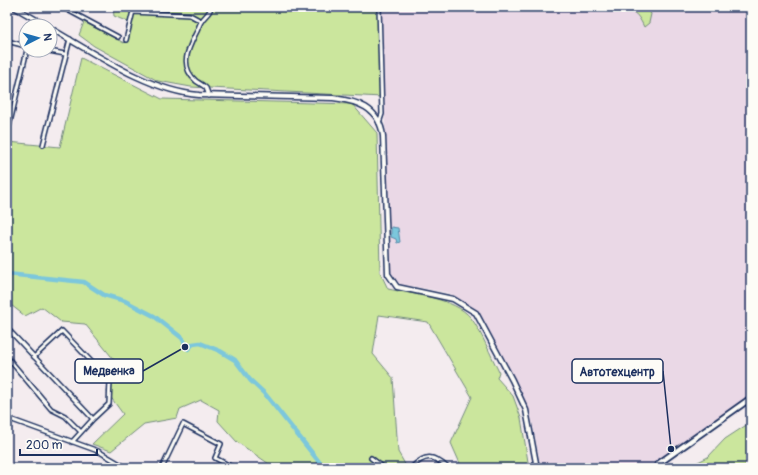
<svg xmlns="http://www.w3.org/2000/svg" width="758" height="475" viewBox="0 0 758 475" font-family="Pangolin,sans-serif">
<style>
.built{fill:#ead8e6}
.green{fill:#cbe69d;stroke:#738a7e}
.water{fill:#7cc7dc;stroke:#558aaa}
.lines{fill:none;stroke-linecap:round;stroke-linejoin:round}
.river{stroke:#7cc7dc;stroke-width:4.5}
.minor-casing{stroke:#1b2f5e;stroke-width:6}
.tertiary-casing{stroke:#1b2f5e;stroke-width:7}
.secondary-casing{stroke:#1b2f5e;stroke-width:8}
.minor{stroke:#fdfcf7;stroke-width:3}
.tertiary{stroke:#fdfcf7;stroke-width:4}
.secondary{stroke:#fdfcf7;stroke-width:4.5}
.leader{fill:none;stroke:#1b2f5e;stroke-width:1.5}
.callout-dot{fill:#1b2f5e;stroke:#fdfcf7;stroke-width:1.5}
.callout{fill:#fdfcf7;stroke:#1b2f5e;stroke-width:1.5}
.callout-label{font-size:12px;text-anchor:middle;font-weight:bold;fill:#1b2f5e}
</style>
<rect width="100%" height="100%" fill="#f4ecef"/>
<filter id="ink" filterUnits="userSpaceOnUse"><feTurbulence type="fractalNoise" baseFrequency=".025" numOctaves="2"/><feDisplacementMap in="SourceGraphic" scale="8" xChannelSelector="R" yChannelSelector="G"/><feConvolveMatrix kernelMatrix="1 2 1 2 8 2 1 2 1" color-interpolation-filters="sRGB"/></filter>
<g filter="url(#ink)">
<!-- built -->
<path class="built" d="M381,7H751V394L665,457L644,468H541L531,416L503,358L479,315L470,306L449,293L400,284L392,277L390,272Z"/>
<!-- green -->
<path class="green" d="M113,7H380L382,97L191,87L158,81L94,46L79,35L84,22L124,43L128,22L114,16Z
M615,7H647L651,14L649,23L644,27C636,10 632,10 615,9Z
M81,58L162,99L352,104L377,133L380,272L388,289C412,294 455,298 471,318C480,329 492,358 499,372L497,378L513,396L521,418L529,468H462L451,443L472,397L428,322L379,315L373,354L393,378L398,452L406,466L404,468H275L237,442L218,421L219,410L201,400L180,409L177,418L144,424L111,451L92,444L123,414L107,392L115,361L85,324L61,322L42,307L25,316L7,302L8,142L60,147Z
M751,422V468H686L708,457L725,439Z"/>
<!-- water -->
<path class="water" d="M391,227L398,228L400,242L397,243L396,239L391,237Z"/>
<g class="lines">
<!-- river -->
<path class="river" d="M7,274L84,282L104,295L125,301L154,316L182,338L188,349L193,344L200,343L220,351L235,360L250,380L265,394L324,468"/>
<defs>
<path id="minor" d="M62,7L118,37
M379,7L382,114L379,123
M133,12L190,15L201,21
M126,40L134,7
M7,41L26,46
M44,50L65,54
M209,96L206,88C203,85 199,83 196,81C179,66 188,49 196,33C198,30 199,25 201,22C204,16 210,14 211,7
M7,135L27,50
M43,145L70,39
M7,328L93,419L72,442
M7,357L51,409L65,416L81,432
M34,357L62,331L110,381L109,404L93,419
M7,418L98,451L127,468
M371,458L384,468
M162,468L183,424L221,444L215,458L234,468
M411,468C426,453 433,455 448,468"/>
<path id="tertiary" d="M14,7L47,26
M50,28C94,53 148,91 199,95L333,98C357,101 379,107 383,136L388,274L397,287L453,299L476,313L512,380L526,410L537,468"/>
<path id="secondary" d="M656,468L658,464L751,398"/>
</defs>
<!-- minor casing -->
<use href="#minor" class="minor-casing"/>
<!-- tertiary casing -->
<use href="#tertiary" class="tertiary-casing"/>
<!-- secondary casing -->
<use href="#secondary" class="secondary-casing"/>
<!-- minor -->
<use href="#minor" class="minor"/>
<!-- tertiary -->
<use href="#tertiary" class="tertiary"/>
<!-- secondary -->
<use href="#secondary" class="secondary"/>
</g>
</g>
<!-- callouts -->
<path class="leader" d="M185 347L143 371M671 449L663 371"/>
<g class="callout-dot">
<circle cx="185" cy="347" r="4"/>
<circle cx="671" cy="449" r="4"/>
</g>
<g class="callout">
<rect x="75" y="359" width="68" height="24" rx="4"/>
<rect x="572" y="359" width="91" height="24" rx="4"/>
</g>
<g class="callout-label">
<text x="109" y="375">Медвенка</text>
<text x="617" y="376">Автотехцентр</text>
</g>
<!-- margin -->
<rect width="758" height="475" fill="none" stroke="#fdfcf7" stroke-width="24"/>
<rect x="12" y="12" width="734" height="451" fill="none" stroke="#1b2f5e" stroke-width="1.5" filter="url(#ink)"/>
<!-- north arrow -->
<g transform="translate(38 38) rotate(84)"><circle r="19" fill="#fdfcf7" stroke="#a3aaba"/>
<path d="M0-3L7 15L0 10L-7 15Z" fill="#1f6fb2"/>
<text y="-6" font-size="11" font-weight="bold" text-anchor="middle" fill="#1b2f5e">N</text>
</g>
<!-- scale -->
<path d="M20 449v6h77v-6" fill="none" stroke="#1b2f5e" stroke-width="2"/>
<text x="26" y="449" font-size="12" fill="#1b2f5e" stroke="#fdfcf7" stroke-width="3" paint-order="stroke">200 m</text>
</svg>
